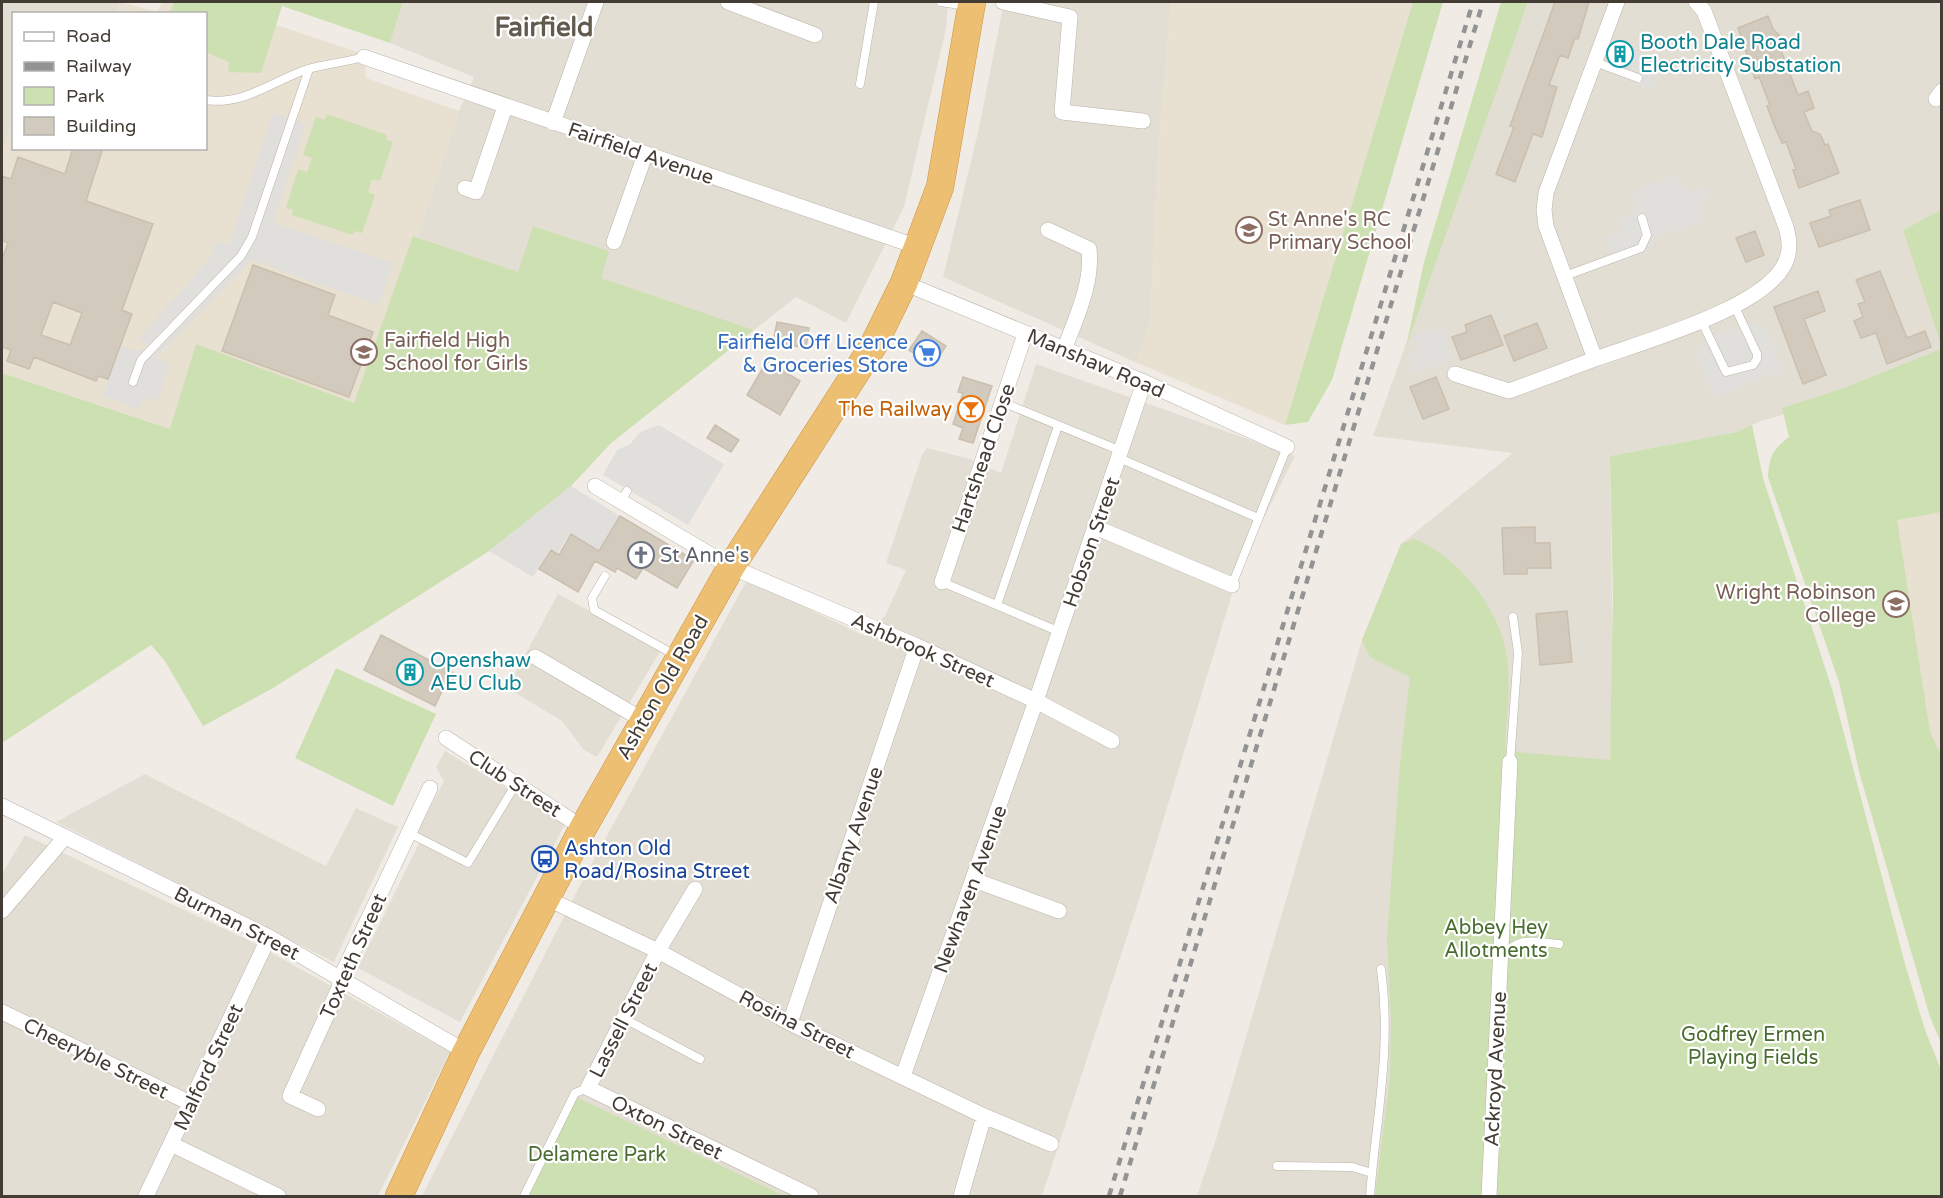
<svg xmlns="http://www.w3.org/2000/svg" width="1943" height="1198" viewBox="0 0 1943 1198" font-family="'Varela Round',sans-serif">
<style>
.residential{fill:#e3ded3}
.education{fill:#e8e0d0}
.green{fill:#cde0b1}
.parking{fill:#e1dfdc}
.building{fill:#d3cabe;stroke:#cabfaf;stroke-width:1.5;fill-rule:evenodd}
.lines{fill:none;stroke-linecap:round;stroke-linejoin:round}
.lane-casing{stroke:#bab3a8;stroke-width:9}
.street-casing{stroke:#bab3a8;stroke-width:16}
.highway-casing{stroke:#cb9344;stroke-width:28}
.lane{stroke:#fff;stroke-width:8}
.street{stroke:#fff;stroke-width:15}
.highway{stroke:#edbf72;stroke-width:27}
.rail{stroke:#939393;stroke-width:4.5;stroke-dasharray:8 8;stroke-linecap:butt}
.labels{text-anchor:middle;stroke-width:4.5;stroke-linejoin:round;paint-order:stroke}
.culture-label{font-size:20px;fill:#0d838f;stroke:#fff;text-anchor:start}
.street-label{font-size:20px;fill:#423c35;stroke:#fff}
.education-label{font-size:20px;fill:#785e54;stroke:#fff;text-anchor:start}
.shop-label{font-size:20px;fill:#366cbe;stroke:#fff;text-anchor:end}
.food-label{font-size:20px;fill:#c56008;stroke:#fff;text-anchor:end}
.worship-label{font-size:20px;fill:#5b616d;stroke:#fff;text-anchor:start}
.transit-label{font-size:20px;fill:#164399;stroke:#fff;text-anchor:start}
.park-label{font-size:20px;fill:#496c2f;stroke:#fff}
.district-label{font-size:26px;font-weight:bold;fill:#635a4e;stroke:#fff}
</style>
<rect width="100%" height="100%" fill="#f0ece5"/>
<!-- residential -->
<path class="residential" d="M2,2H120L116,13L14,14L13,119L2,153Z
M403,2H948L946,29L904,207L846,323L796,297L754,330L600,278L609,251L534,226L518,272L417,237L459,111L474,77L390,43Z
M1004,2H1171L1158,155L1151,305L1147,336L1135,362L943,277L979,128Z
M1528,2H1941V210L1903,230L1941,317V354L1819,405L1761,421L1737,432L1610,456L1613,677L1592,1196H1197L1217,1136L1362,640L1401,544L1513,453L1373,436Z
M1036,364L1295,456L1242,561L1138,903L1042,1196H785L576,1098L528,1196H422L580,885L747,580L865,636L885,616L906,570L886,563L922,455L927,448L970,459L1001,473Z
M558,594L661,650L597,757L584,750L562,721L507,688Z
M445,751L565,824L460,1022L358,968L423,835L417,832L444,781L436,767Z
M145,774L326,866L356,808L398,827L334,962L56,822Z
M25,835L250,941L450,1052L378,1196H2V874Z"/>
<!-- education -->
<path class="education" d="M120,2L157,12L162,2H209L369,56L365,67L366,78L459,111L417,237L518,272L533,226L609,251L601,278L754,330L611,443L571,486L489,551L273,688L203,726L165,661L151,644L170,429L2,373V153L13,119L14,148H206V14L116,13Z
M1171,2H1413L1285,425L1135,362L1147,336L1151,305L1158,155Z
M1941,424V878L1826,533Z"/>
<!-- green -->
<path class="green" d="M174,2H403L390,43L282,6L261,73L228,72L229,62L206,52V14L170,13Z
M1413,2H1443L1332,380L1308,422L1285,425Z
M1501,2H1528L1406,347L1424,262Z
M327,114L387,135L386,140L393,142L380,181L372,179L368,192L375,195L362,233L355,231L353,235L292,215L293,210L286,208L298,169L307,172L312,158L303,155L316,117L325,120Z
M1941,210V344L1903,230Z
M533,226L609,251L601,278L754,330L611,443L571,486L489,551L273,688L203,726L165,661L151,645L2,743V373L170,429L196,344L354,403L413,236L518,272Z
M1941,349V512L1897,520L1930,732L1941,755V1043L1930,1017L1860,775L1839,682L1768,477C1769,457 1773,449 1789,437L1782,408L1844,388Z
M1752,425L1763,478L1833,692L1905,964L1925,1030L1941,1070V1196H1375L1390,1077L1391,1020L1387,938L1400,764L1410,677L1370,657L1362,640L1401,544L1414,539C1461,557 1506,616 1508,667C1510,695 1506,724 1505,751L1610,760L1613,595L1610,456L1737,432Z
M336,668L436,714L393,806L295,758Z
M576,1097L785,1196H528Z"/>
<!-- parking -->
<path class="parking" d="M1628,48L1653,57L1649,68L1660,72L1653,91L1617,78Z
M273,113L306,124L273,222L393,263L379,305L252,260L155,358L170,363L157,402L144,397L139,410L103,396L121,346L138,351L145,349L147,345L139,338L209,260L216,241L229,245Z
M1677,174L1683,187L1692,192L1705,187L1709,199L1697,204L1703,220L1658,237L1649,252L1616,264L1606,239L1624,232L1619,220L1631,215L1636,205L1631,193Z
M1748,324L1764,326L1783,370L1714,398L1696,352L1706,340Z
M1441,326L1453,359L1413,374L1407,356L1420,351L1414,336Z
M659,425L724,464L688,525L603,475L617,450L630,444L640,432Z
M571,486L620,516L600,550L570,533L558,553L550,549L533,577L489,551Z"/>
<!-- building -->
<path class="building" d="M1555,2H1589L1578,39L1575,38L1568,58L1560,55L1549,85L1557,87L1542,137L1533,134L1515,182L1496,174L1514,127L1510,126Z
M1768,16L1773,29L1784,40L1780,48L1798,95L1808,91L1814,108L1804,112L1812,131L1820,134L1825,145L1828,144L1839,173L1799,188L1793,170L1796,169L1786,142L1782,143L1774,125L1767,106L1770,105L1759,77L1755,79L1738,28Z
M73,148H103L86,201L153,224L122,310L132,314L108,379L98,376L96,381L34,357L29,369L7,361L11,350L2,347V259L8,243L2,240V176L11,179L18,157L65,174ZM53,302L82,313L70,345L41,335Z
M1860,200L1870,230L1819,247L1810,223L1831,216L1829,210Z
M1755,231L1764,255L1746,262L1736,238Z
M253,265L335,295L328,315L373,332L349,397L222,351Z
M1880,271L1907,338L1925,331L1931,347L1887,364L1876,333L1861,338L1854,321L1863,317L1858,304L1865,302L1856,280Z
M1818,291L1825,311L1804,319L1826,375L1803,384L1774,307Z
M1491,315L1503,345L1461,360L1452,337L1467,332L1465,325Z
M777,322L809,328L806,348L773,342Z
M1537,323L1547,348L1514,361L1504,336Z
M922,331L946,346L933,366L909,350Z
M767,361L800,381L780,415L747,395Z
M963,377L992,386L973,443L959,439L963,428L953,424L963,393L958,392Z
M1436,377L1449,409L1423,419L1410,387Z
M715,425L739,440L731,452L707,438Z
M620,516L694,560L677,588L643,568L636,579L617,568L615,572L595,561L578,592L539,569L551,550L559,555L571,534L599,551Z
M1535,527V543H1550L1551,568H1527V574H1504L1502,528Z
M1567,611L1572,662L1540,665L1536,614Z
M381,635L456,674L449,687L445,685L435,706L364,670Z"/>
<g class="lines">
<defs>
<path id="lane" d="M941,2L966,6
M1595,62L1638,78
M860,84L874,2
M206,100C244,106 274,80 308,69C326,64 345,62 364,57
M1565,276L1641,248L1647,235L1642,218
M1701,320L1726,372L1753,365L1757,359V354L1734,305
M133,382L141,360L241,256L252,237L309,69
M1002,402L1121,451
M1119,458L1258,518
M621,502L627,491
M605,576L592,598L594,610L675,655
M942,582L1060,632
M1232,585L1287,447
M997,605L1058,426
M1510,762L1518,653L1513,617
M409,833L468,863L516,784
M1504,957C1516,935 1538,942 1559,944
M623,1018L700,1059
M1277,1166L1352,1167L1372,1173
M524,1196L575,1093L588,1088
M1370,1196C1376,1118 1392,1050 1381,969"/>
<path id="street" d="M728,2L815,35
M1003,2L1070,17L1062,112L1143,121
M364,57L918,247
M1936,99L1942,91
M553,123L596,2
M465,188L476,192L505,107
M1048,230L1089,249C1093,283 1076,318 1064,350
M614,242L645,155
M904,283L1144,382L1287,447
M1595,359C1642,342 1758,310 1783,267C1791,254 1790,241 1786,227L1704,11L1696,2
M1455,374L1509,391L1595,359L1546,226L1544,210L1546,193L1617,2
M595,486L731,567L917,646L1036,701L1112,741
M1095,527L1232,585
M942,582L1025,334
M535,657L643,720
M446,738L583,828
M2,806L269,937L466,1052
M974,880L1059,911
M695,889L658,951L588,1088L811,1196
M546,898L658,951L790,1023L984,1116L1051,1144
M2,911L65,837
M2,1012L190,1103
M790,1023L917,646
M903,1076L1036,701L1144,382
M318,1109L290,1096L339,988L341,977L430,788
M171,1144L278,1196
M146,1196L269,937
M961,1196L984,1116
M1489,1196L1510,762"/>
<path id="highway" d="M399,1196L466,1052L583,828L731,567L873,346L904,283L940,187L972,2"/>
</defs>
<!-- lane casing -->
<use href="#lane" class="lane-casing"/>
<!-- street casing -->
<use href="#street" class="street-casing"/>
<!-- highway casing -->
<use href="#highway" class="highway-casing"/>
<!-- lane -->
<use href="#lane" class="lane"/>
<!-- street -->
<use href="#street" class="street"/>
<!-- highway -->
<use href="#highway" class="highway"/>
<!-- rail -->
<path class="rail" d="M1109,1196L1473,2
M1120,1196L1483,2"/>
</g>
<!-- icons -->
<defs>
<symbol id="building-ring" viewBox="-11 -11 22 22"><circle r="9.5" fill="#fff" stroke="#0f9aa8" stroke-width="1.5"/><path d="M-4-6H4V6H1V3H-1V6H-4ZM-2.5-4.3h1.7v1.8h-1.7ZM.8-4.3h1.7v1.8H.8ZM-2.5-1h1.7V.8h-1.7ZM.8-1h1.7V.8H.8Z" fill="#0f9aa8"/></symbol>
<symbol id="school-ring" viewBox="-11 -11 22 22"><circle r="9.5" fill="#fff" stroke="#8d6e63" stroke-width="1.5"/><path d="M0-5L7-2L0 1L-7-2ZM-4 1L0 2.5L4 1V4Q0 6-4 4Z" fill="#8d6e63"/></symbol>
<symbol id="supermarket-ring" viewBox="-11 -11 22 22"><circle r="9.5" fill="#fff" stroke="#3f7fe0" stroke-width="1.5"/><path d="M-6-5.5h2.5l.6 2H6L4.5 2H-2.5L-4.4-4H-6ZM-1.5 3.2a1.3 1.3 0 1 0 .1 0ZM3 3.2a1.3 1.3 0 1 0 .1 0Z" fill="#3f7fe0"/></symbol>
<symbol id="bar-ring" viewBox="-11 -11 22 22"><circle r="9.5" fill="#fff" stroke="#e8710a" stroke-width="1.5"/><path d="M-6-5H6L.8 .8V4.5H3.5V6h-7V4.5H-.8V.8Z" fill="#e8710a"/></symbol>
<symbol id="church-ring" viewBox="-11 -11 22 22"><circle r="9.5" fill="#fff" stroke="#6b7280" stroke-width="1.5"/><path d="M-1.2-6h2.4v3.5h3.3v2.4h-3.3V6h-2.4V-.1h-3.3v-2.4h3.3Z" fill="#6b7280"/></symbol>
<symbol id="bus-ring" viewBox="-11 -11 22 22"><circle r="9.5" fill="#fff" stroke="#1a4fb4" stroke-width="1.5"/><path d="M-5-6H5V4H4V6H2V4H-2V6H-4V4H-5ZM-3.5-4V0h7V-4ZM-3.5 1.2v1.5H-2V1.2ZM2 1.2v1.5H3.5V1.2Z" fill="#1a4fb4"/></symbol>
</defs>
<g fill-rule="evenodd">
<use href="#building-ring" x="1605" y="39" width="30" height="30"/>
<use href="#school-ring" x="1234" y="215" width="30" height="30"/>
<use href="#school-ring" x="349" y="337" width="30" height="30"/>
<use href="#supermarket-ring" x="912" y="338" width="30" height="30"/>
<use href="#bar-ring" x="956" y="394" width="30" height="30"/>
<use href="#church-ring" x="626" y="540" width="30" height="30"/>
<use href="#school-ring" x="1881" y="589" width="30" height="30"/>
<use href="#building-ring" x="395" y="657" width="30" height="30"/>
<use href="#bus-ring" x="530" y="844" width="30" height="30"/>
</g>
<g class="labels">
<!-- culture labels -->
<g class="culture-label">
<text x="1640" y="49">Booth Dale Road<tspan x="1640" dy="23">Electricity Substation</tspan></text>
<text x="430" y="667">Openshaw<tspan x="430" dy="23">AEU Club</tspan></text>
</g>
<!-- street labels -->
<g class="street-label">
<text transform="translate(641 153) rotate(19)" y="7">Fairfield Avenue</text>
<text transform="translate(1096 363) rotate(23)" y="7">Manshaw Road</text>
<text transform="translate(983 458) rotate(-71)" y="7">Hartshead Close</text>
<text transform="translate(1091 542) rotate(-71)" y="7">Hobson Street</text>
<text transform="translate(923 650) rotate(24)" y="7">Ashbrook Street</text>
<text transform="translate(662 687) rotate(-60)" y="7">Ashton Old Road</text>
<text transform="translate(515 783) rotate(33)" y="7">Club Street</text>
<text transform="translate(853 835) rotate(-71)" y="7">Albany Avenue</text>
<text transform="translate(970 889) rotate(-70)" y="7">Newhaven Avenue</text>
<text transform="translate(237 923) rotate(27)" y="7">Burman Street</text>
<text transform="translate(353 956) rotate(-66)" y="7">Toxteth Street</text>
<text transform="translate(623 1020) rotate(-63)" y="7">Lassell Street</text>
<text transform="translate(797 1024) rotate(27)" y="7">Rosina Street</text>
<text transform="translate(96 1058) rotate(26)" y="7">Cheeryble Street</text>
<text transform="translate(208 1067) rotate(-65)" y="7">Malford Street</text>
<text transform="translate(1495 1069) rotate(-87)" y="7">Ackroyd Avenue</text>
<text transform="translate(667 1127) rotate(26)" y="7">Oxton Street</text>
</g>
<!-- education labels -->
<g class="education-label">
<text x="1268" y="226">St Anne's RC<tspan x="1268" dy="23">Primary School</tspan></text>
<text x="384" y="347">Fairfield High<tspan x="384" dy="23">School for Girls</tspan></text>
<text x="1876" y="599" text-anchor="end">Wright Robinson<tspan x="1876" dy="23">College</tspan></text>
</g>
<!-- shop labels -->
<g class="shop-label">
<text x="908" y="349">Fairfield Off Licence<tspan x="908" dy="23">&amp; Groceries Store</tspan></text>
</g>
<!-- food labels -->
<g class="food-label">
<text x="952" y="416">The Railway</text>
</g>
<!-- worship labels -->
<g class="worship-label">
<text x="660" y="562">St Anne's</text>
</g>
<!-- transit labels -->
<g class="transit-label">
<text x="564" y="855">Ashton Old<tspan x="564" dy="23">Road/Rosina Street</tspan></text>
</g>
<!-- park labels -->
<g class="park-label">
<text x="1496" y="934">Abbey Hey<tspan x="1496" dy="23">Allotments</tspan></text>
<text x="1753" y="1041">Godfrey Ermen<tspan x="1753" dy="23">Playing Fields</tspan></text>
<text x="597" y="1161">Delamere Park</text>
</g>
<!-- district labels -->
<g class="district-label">
<text x="544" y="36">Fairfield</text>
</g>
</g>
<!-- border -->
<rect width="1943" height="1198" fill="none" stroke="#423c35" stroke-width="6"/>
<!-- legend -->
<rect x="12" y="12" width="195" height="138" fill="#ffffff" stroke="#b3b1ae" stroke-width="1.5"/>
<rect x="24" y="32" width="30" height="9" fill="#ffffff" stroke="#b3b1ae" stroke-width="1.5"/>
<text x="66" y="42" font-size="18" fill="#423c35">Road</text>
<rect x="24" y="62" width="30" height="9" fill="#939393" stroke="#b3b1ae" stroke-width="1.5"/>
<text x="66" y="72" font-size="18" fill="#423c35">Railway</text>
<rect x="24" y="87" width="30" height="18" fill="#cde0b1" stroke="#b3b1ae" stroke-width="1.5"/>
<text x="66" y="102" font-size="18" fill="#423c35">Park</text>
<rect x="24" y="117" width="30" height="18" fill="#d3cabe" stroke="#b3b1ae" stroke-width="1.5"/>
<text x="66" y="132" font-size="18" fill="#423c35">Building</text>
</svg>
